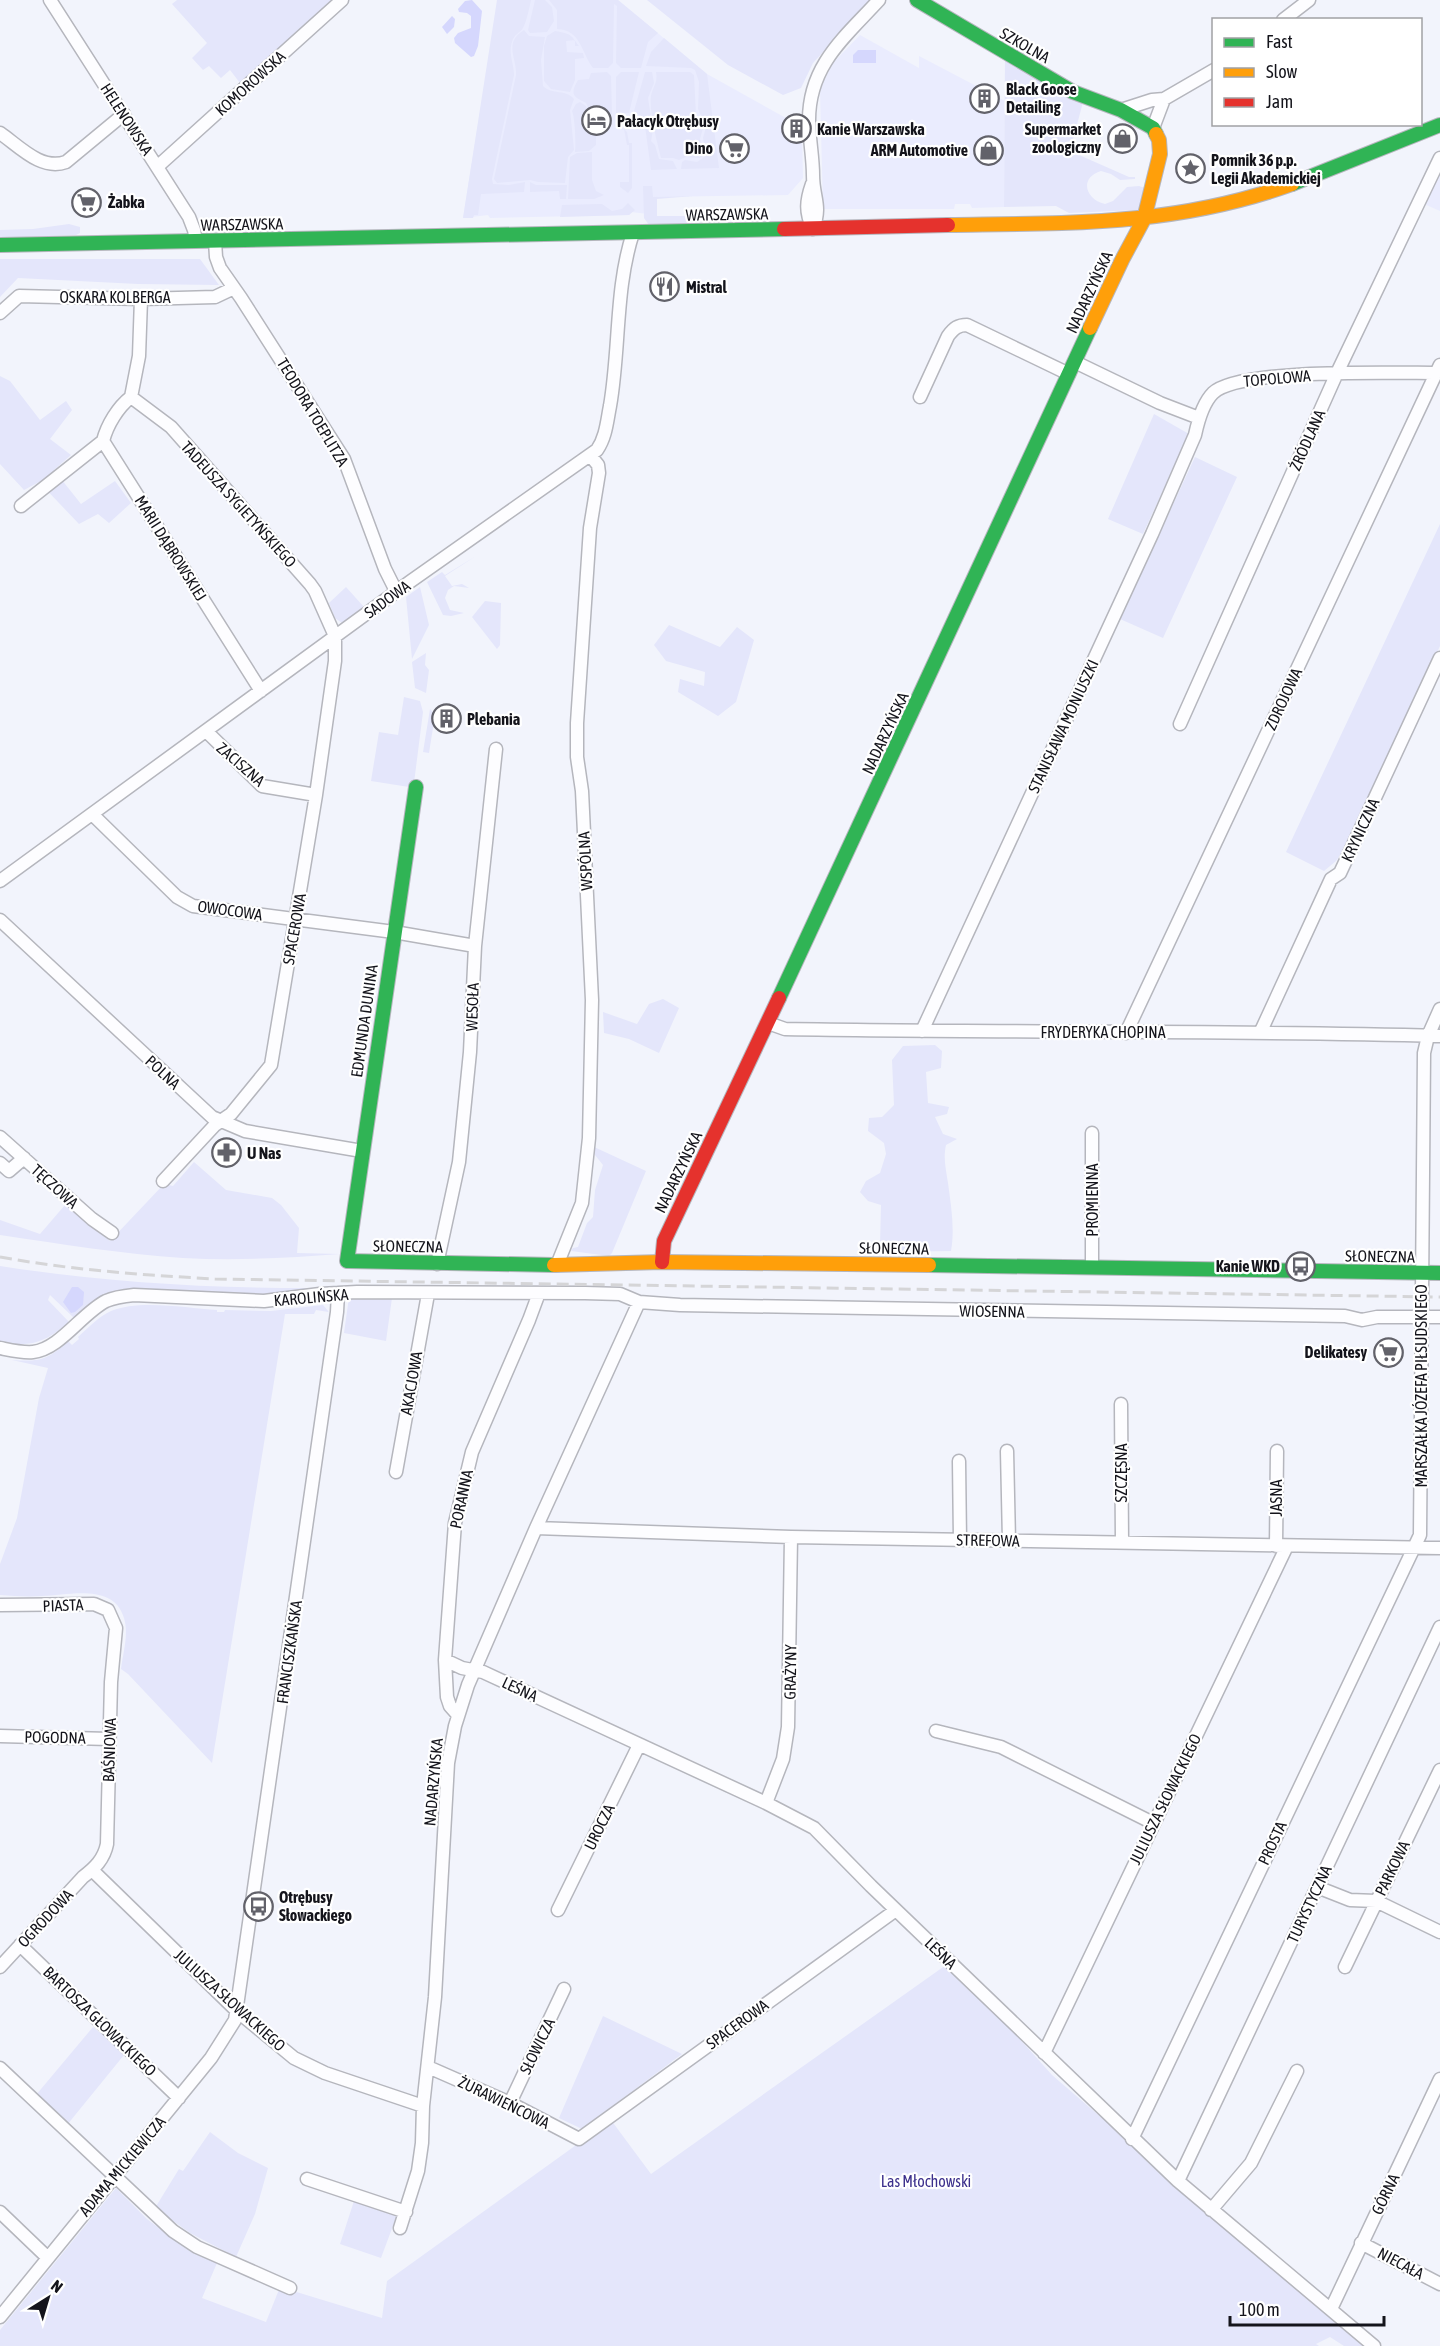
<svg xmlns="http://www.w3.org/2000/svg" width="1440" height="2346" viewBox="0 0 1440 2346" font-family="'Asap Condensed',sans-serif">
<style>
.built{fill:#eaecfe}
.green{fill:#e4e6fb}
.water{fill:#d5d7fd}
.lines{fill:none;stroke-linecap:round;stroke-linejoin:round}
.street-casing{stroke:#b5b6bd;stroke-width:15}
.fast-casing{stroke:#b5b6bd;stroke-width:16}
.slow-casing{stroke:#b5b6bd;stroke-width:16}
.jam-casing{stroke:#b5b6bd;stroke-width:16}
.street{stroke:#fdfdff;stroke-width:12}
.fast{stroke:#30b455;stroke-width:14}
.slow{stroke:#ff9f0a;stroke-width:14}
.jam{stroke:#e5322d;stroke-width:14}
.rail{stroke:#d5d5d7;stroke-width:3;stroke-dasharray:12 6;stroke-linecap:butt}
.labels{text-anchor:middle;stroke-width:4.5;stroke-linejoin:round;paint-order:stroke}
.street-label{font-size:16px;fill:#14141b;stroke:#fff}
.poi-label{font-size:16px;font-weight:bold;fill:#14141b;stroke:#fff;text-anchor:start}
.park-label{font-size:16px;fill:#3c308c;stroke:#fff}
</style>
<rect width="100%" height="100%" fill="#f2f4fc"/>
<!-- built -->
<path class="built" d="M498,0H618L707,74L795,123L802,135L803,178L788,195L655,197L657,215L631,212L629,215L490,218L488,215L463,218Z
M860,35L919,68V56L1005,101L1004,207L972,208L970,204H955L954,209H823L820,90L832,64Z
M1440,168V211L1424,204Z"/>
<!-- green -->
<path class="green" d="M177,0H336L240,83L230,70L221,78L209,66L203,70L192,58L207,43L172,4Z
M497,0H531C530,5 526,24 523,28C520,33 514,34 512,42C508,54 514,63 514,75L492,179L493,184L509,185L525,182L524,192L481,194L478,215H474L473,218H463Z
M535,0H545L552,7L554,21L547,32L530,33L528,30Z
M549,0H618L658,33L648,42L641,68H621L616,63L617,6L614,4L613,63L608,68H593C581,52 581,30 557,29V10Z
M647,0H871L813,63L801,88L783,95L728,65Z
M524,30L529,36L545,37L541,60L543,86C552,95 566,89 574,99L570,110L574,150L568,157L565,183L538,182L530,180L497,183L494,179L516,75C517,58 503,43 524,30Z
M555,31C572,34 570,34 579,46H575V40L566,41L567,52L583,53L584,58L575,59V80L570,92L551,89L544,81V46L547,36Z
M664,38L707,74L719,168L681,169L682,162L685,160L697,162L706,156L703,138L706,127L698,109L699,82L695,70L691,68L646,66L651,52Z
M1005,57L1083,102L1070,151L1129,177H1135V179L1120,180L1111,174L1101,171C1079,178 1085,199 1105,204L1113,201L1127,187L1139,186L1145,188L1141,207L1138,210L1069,213L1056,206L1004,207Z
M607,72L611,76L612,114H591L586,103C574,97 569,95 578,80L589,79L591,73Z
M621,72H639L629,113H616V77Z
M645,72H652L654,83L648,98L651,117L644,121V117L639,115L634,111Z
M656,72H690L694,75L696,115L703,128L700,139L704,154L700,158L686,157L679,160L673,158H661C657,141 649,113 651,96C653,86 658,83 656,72Z
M580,102L586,106L589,114L596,116V145L589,151L575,152C576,143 575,118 572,111L576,104Z
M645,126H651L653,130L651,141L655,145L659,159L673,161L677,169L651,170Z
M624,129L627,132L629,143H632V188L628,193L620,187V182H629V145H627Z
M592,152V180L596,191L604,195L594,199H568L570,157L577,153Z
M530,182L536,185H567L566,199H560L559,191L530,192Z
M643,186H652L653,197L693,196L657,199V216H693L692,221L688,224L649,225L644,218Z
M628,203L635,210L629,215L560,217L562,205L598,204H602L612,211L622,209Z
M69,224L80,227V233L76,235L0,238V230L33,229Z
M0,259H200L219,285L138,284L18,278L0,297Z
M0,376L10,381L40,420L66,401L72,410L50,439L71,455L54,470L81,504L115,481L131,503L109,523L98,514L79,524L39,482L24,490L0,464Z
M1154,414L1189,434L1143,534L1108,519Z
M1195,457L1237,477L1163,638L1120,619Z
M1440,524V646L1348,844L1336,861L1324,871L1286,852Z
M476,556L445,576L452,586L462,584L469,588L454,586L448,590L445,598L450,610L464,613L451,616L443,615L427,582L442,572L445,575Z
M346,587L364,607L342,623L335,618L329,603Z
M420,587L429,625L412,659L406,597Z
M485,601L501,603L500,645L497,649L472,617Z
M669,625L720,647L737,627L754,640L736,702L718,716L678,692L680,679L704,686L705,672L666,661L654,645Z
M426,653L425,665L429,670L426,693L415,688L412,662Z
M404,697L420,701L423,712L414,783L409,787L371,781L379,732L398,735Z
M430,709L435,715L429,753L423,752Z
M663,999L679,1008L659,1053L629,1039L604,1033L603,1012L637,1024L649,1004Z
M935,1045L942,1051L941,1068L926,1072L928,1103L949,1107L947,1114L935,1117L943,1134L957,1139L946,1145C943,1159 946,1169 948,1183C951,1206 955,1228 951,1251L889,1252L880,1245L881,1205L868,1201L860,1192L866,1181L880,1173L886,1154L884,1143L868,1131L869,1118L882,1117L894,1105L892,1060L903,1046Z
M592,1146L646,1171L612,1253L609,1256L571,1251L573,1248L578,1247L587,1223L593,1217L595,1190L603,1165L591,1150Z
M194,1162L226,1190L272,1198L281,1205L299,1228L297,1253L340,1254C288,1258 236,1261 183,1258C122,1254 61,1244 0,1235V1220L40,1234L65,1205L110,1241L164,1184L173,1186Z
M0,1266C110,1283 219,1289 330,1288L269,1296L122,1290L102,1295L74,1318L50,1295L48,1300L69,1322C44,1344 29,1347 0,1342Z
M349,1297L392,1298L386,1341L344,1333Z
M323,1305L329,1312L316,1310L314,1314H285L212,1763L128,1674L121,1669C123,1653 129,1634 124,1618C114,1583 69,1595 42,1596C28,1597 14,1596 0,1595V1564L17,1518L39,1398L48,1368L12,1360C40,1362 48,1360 68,1341L72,1345L79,1339L78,1337C88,1328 98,1317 111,1311C139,1299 187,1308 217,1310V1312H224L225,1310L271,1311Z
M946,1965L993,2009L1052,2075L1366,2346H1344L1330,2337L1316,2344L1319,2346H0V2330L116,2188L147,2219L180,2244L217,2263L202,2298L266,2322L280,2287L382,2318L387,2281L611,2120L651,2174Z
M603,2016L682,2054L582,2129L559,2118Z
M93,2027L99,2032L101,2031L124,2055L67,2125L36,2095Z
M210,2132L238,2153L268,2168L255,2214L236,2257L190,2233L155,2208L179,2169L183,2171Z
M354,2201L397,2215L381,2258L340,2244Z"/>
<!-- water -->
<path class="water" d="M472,0L482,11L478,46L474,56L471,57L455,43L454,38L458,33L471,28V16L467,13L459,12L458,9L465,1Z
M452,16L455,19L454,27L447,34L442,27Z
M858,50H876V63H853V55Z
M72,1287H78L84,1292L83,1305L75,1312L71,1313L63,1302Z"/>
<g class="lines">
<defs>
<path id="street" d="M50,0L189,217L194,230L196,241
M1283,20L1309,0
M1121,110L1152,100L1164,99
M1153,128L1164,99L1214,70
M0,133C19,146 41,171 66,162L124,114
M157,167L342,0
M812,184C806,201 805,212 813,229
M813,229C822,205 813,198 813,175C813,157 809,138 809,120C809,65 845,37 879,0
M215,241L216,257L220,268L241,298L344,459L385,569L396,591
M0,313L19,296L141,299L215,297L234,288
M1075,362L1160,403L1199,418
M131,397L139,356L141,299
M920,397L948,336C954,328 958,325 967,325L1069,374
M21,506L103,441
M1180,724L1337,373L1440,158
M206,731L262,786L316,795
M92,814L177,897L193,906L394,932L475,946
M0,881L411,581L597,450C606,437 607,421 610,406C620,349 615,288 633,233
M0,920L212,1117L245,1131L362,1151
M768,1023L785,1029C1003,1033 1222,1030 1440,1036
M922,1031L1152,534L1195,435C1198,421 1203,403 1213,393C1240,368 1394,373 1436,373
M1261,1031L1331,879L1340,873L1440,658
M1126,1033L1440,365
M0,1137L92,1219L112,1233
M0,1163L9,1171L24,1158
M163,1181L215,1125L231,1114L271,1065L316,795L335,661V636L315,591L310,584L171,427L131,397C118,407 107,425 103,441L261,691
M437,1264L459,1162L470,1052L475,946L496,749
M557,1265L582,1203L589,1138L592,1000L582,791L577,757V723L590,528L599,473L598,465L590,455
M1092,1267V1133
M0,1348C10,1350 22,1353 33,1352C60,1349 82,1313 106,1301C115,1297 124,1296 134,1295L264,1301L320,1294L357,1292L585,1293L620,1294L639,1302L680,1305L1345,1316L1362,1320L1377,1317H1440
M1121,1404L1122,1543
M1007,1451L1009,1541
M959,1461L960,1540
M396,1472L428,1294
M536,1528L791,1537L1440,1548
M1276,1546L1277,1451
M0,1605L94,1604L108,1610L116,1628L111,1682L107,1844C104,1859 95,1868 83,1877L0,1967
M445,1660L462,1668L483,1672L766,1803L814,1828L871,1886L1178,2181L1374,2346
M458,1715L450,1706L447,1697L445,1660L455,1523L472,1452L529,1320L539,1293
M936,1731L1001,1747L1153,1823
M0,1736L109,1739
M766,1803L783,1759L788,1727L791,1537
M92,1870L237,2011L294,2058L325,2073L423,2106
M1317,1887L1350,1900L1376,1901L1440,1932
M558,1910L639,1745
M20,1945L179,2098
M1345,1967L1440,1770
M1044,2053L1287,1546
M428,2067L510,2103L579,2139L896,1910
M0,2068L173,2231L197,2247L290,2288
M510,2103L564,1989
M1132,2139L1420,1535L1424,1053L1428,1036L1440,1009
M307,2179L406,2212
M1178,2181L1440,1627
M1211,2210L1251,2163L1297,2071
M0,2212L48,2258
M400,2228L418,2171L422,2143L423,2106L435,1997L448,1763L455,1726L468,1685L536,1528L639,1302
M1361,2243L1440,2284
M1331,2309L1440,2079
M0,2317L211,2058L235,2020L337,1312L338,1293"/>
<path id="fast" d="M917,0L1073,92L1121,110L1153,128L1156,134
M1292,184L1440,125
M0,245L784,229
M416,787L347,1261L554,1265
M779,998L1090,328
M929,1265L1440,1273"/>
<path id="slow" d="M948,225C1070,223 1175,226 1292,184
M1090,328L1122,260L1144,219L1160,154L1159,140L1156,134
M554,1265L662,1262L929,1265"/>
<path id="jam" d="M784,229L948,225
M662,1262L664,1241L779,998"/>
</defs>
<!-- street casing -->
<use href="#street" class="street-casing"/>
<!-- fast casing -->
<use href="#fast" class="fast-casing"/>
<!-- slow casing -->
<use href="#slow" class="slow-casing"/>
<!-- jam casing -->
<use href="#jam" class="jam-casing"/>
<!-- street -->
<use href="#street" class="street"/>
<!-- fast -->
<use href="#fast" class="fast"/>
<!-- slow -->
<use href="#slow" class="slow"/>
<!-- jam -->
<use href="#jam" class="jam"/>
<!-- rail -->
<path class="rail" d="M0,1257C71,1270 143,1275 215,1279L1440,1297"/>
</g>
<!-- icons -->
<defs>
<symbol id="building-ring" viewBox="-11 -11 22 22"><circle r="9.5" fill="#fff" stroke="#62626a" stroke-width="1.5"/><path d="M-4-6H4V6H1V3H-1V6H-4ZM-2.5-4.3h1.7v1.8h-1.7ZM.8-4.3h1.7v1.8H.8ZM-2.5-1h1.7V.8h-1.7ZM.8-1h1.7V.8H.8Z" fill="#62626a"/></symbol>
<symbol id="hotel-ring" viewBox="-11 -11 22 22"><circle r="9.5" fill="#fff" stroke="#62626a" stroke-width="1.5"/><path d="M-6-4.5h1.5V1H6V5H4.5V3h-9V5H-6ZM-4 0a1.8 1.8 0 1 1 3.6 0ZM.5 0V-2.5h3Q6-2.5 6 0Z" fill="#62626a"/></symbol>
<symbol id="shop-ring" viewBox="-11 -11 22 22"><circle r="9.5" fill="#fff" stroke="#62626a" stroke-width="1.5"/><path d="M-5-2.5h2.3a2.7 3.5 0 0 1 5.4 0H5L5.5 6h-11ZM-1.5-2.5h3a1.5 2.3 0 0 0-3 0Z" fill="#62626a"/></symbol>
<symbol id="supermarket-ring" viewBox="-11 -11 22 22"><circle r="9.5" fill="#fff" stroke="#62626a" stroke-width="1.5"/><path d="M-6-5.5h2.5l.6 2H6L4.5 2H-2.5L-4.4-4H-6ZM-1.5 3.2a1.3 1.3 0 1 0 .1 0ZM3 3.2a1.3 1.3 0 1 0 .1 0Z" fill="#62626a"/></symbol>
<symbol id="sight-ring" viewBox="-11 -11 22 22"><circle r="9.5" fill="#fff" stroke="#62626a" stroke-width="1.5"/><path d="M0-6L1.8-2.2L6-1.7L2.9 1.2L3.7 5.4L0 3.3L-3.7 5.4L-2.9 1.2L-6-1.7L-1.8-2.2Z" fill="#62626a"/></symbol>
<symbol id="restaurant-ring" viewBox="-11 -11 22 22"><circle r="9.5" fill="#fff" stroke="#62626a" stroke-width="1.5"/><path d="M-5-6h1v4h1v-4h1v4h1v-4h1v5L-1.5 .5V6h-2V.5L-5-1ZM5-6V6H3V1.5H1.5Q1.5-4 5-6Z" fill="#62626a"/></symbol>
<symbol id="pharmacy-ring" viewBox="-11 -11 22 22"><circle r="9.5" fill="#fff" stroke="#62626a" stroke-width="1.5"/><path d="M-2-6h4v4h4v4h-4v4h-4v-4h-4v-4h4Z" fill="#62626a"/></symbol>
<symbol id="bus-ring" viewBox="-11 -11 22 22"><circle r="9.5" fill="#fff" stroke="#62626a" stroke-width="1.5"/><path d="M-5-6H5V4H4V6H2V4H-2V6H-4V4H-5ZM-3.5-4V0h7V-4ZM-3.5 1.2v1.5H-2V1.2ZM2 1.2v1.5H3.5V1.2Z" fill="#62626a"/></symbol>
</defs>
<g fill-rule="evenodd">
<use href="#building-ring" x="968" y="82" width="33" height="33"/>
<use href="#hotel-ring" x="580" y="104" width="33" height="33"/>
<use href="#building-ring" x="780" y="112" width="33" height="33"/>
<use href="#shop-ring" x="1106" y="122" width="33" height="33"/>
<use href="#supermarket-ring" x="718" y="132" width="33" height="33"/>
<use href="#shop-ring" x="972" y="134" width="33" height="33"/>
<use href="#sight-ring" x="1174" y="152" width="33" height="33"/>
<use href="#supermarket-ring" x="70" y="186" width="33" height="33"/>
<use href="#restaurant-ring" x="648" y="270" width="33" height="33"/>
<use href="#building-ring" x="430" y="702" width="33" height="33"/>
<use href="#pharmacy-ring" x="210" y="1136" width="33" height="33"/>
<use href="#bus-ring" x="1284" y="1250" width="33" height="33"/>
<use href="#supermarket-ring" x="1372" y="1336" width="33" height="33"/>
<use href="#bus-ring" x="242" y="1890" width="33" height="33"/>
</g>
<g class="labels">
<!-- street labels -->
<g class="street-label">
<text transform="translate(1025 45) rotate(30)" y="6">SZKOLNA</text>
<text transform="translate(250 83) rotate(-42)" y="6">KOMOROWSKA</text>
<text transform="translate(127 119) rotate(57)" y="6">HELENOWSKA</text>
<text transform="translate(727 214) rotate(-1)" y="6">WARSZAWSKA</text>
<text transform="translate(242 224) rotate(-1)" y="6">WARSZAWSKA</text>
<text transform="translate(1089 292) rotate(-65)" y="6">NADARZYŃSKA</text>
<text x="115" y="303">OSKARA KOLBERGA</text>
<text transform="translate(1277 378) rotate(-5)" y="6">TOPOLOWA</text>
<text transform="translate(313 412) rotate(59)" y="6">TEODORA TOEPLITZA</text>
<text transform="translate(1307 440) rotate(-66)" y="6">ŹRÓDLANA</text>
<text transform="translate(239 504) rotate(48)" y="6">TADEUSZA SYGIETYŃSKIEGO</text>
<text transform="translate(171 548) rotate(58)" y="6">MARII DĄBROWSKIEJ</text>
<text transform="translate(387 599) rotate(-36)" y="6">SADOWA</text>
<text transform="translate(1283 699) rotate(-65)" y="6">ZDROJOWA</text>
<text transform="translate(1063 726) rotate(-65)" y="6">STANISŁAWA MONIUSZKI</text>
<text transform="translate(885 733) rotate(-65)" y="6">NADARZYŃSKA</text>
<text transform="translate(241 764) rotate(41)" y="6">ZACISZNA</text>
<text transform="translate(1360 830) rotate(-65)" y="6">KRYNICZNA</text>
<text transform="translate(585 861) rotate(-93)" y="6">WSPÓLNA</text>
<text transform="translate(230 910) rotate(8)" y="6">OWOCOWA</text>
<text transform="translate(294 929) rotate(-80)" y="6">SPACEROWA</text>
<text transform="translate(472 1007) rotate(-88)" y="6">WESOŁA</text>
<text transform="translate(364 1021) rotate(-82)" y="6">EDMUNDA DUNINA</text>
<text x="1103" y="1038">FRYDERYKA CHOPINA</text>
<text transform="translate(163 1072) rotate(43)" y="6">POLNA</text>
<text transform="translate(678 1172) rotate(-64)" y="6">NADARZYŃSKA</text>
<text transform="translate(55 1186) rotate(42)" y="6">TĘCZOWA</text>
<text transform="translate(1092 1200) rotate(-90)" y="6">PROMIENNA</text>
<text transform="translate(408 1246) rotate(1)" y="6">SŁONECZNA</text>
<text transform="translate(894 1248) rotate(1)" y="6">SŁONECZNA</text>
<text transform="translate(1380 1256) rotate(1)" y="6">SŁONECZNA</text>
<text transform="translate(311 1297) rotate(-5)" y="6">KAROLIŃSKA</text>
<text transform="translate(992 1311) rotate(1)" y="6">WIOSENNA</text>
<text transform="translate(411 1383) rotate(-80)" y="6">AKACJOWA</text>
<text transform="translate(1421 1386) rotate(-90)" y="6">MARSZAŁKA JÓZEFA PIŁSUDSKIEGO</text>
<text transform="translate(1121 1473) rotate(-90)" y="6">SZCZĘSNA</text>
<text transform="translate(1276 1498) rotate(-90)" y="6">JASNA</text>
<text transform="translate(461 1499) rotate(-78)" y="6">PORANNA</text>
<text transform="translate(988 1540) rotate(1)" y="6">STREFOWA</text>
<text transform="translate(63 1605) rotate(-2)" y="6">PIASTA</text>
<text transform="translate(289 1652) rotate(-82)" y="6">FRANCISZKAŃSKA</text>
<text transform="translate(790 1672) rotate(-89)" y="6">GRAŻYNY</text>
<text transform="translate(520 1689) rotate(25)" y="6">LEŚNA</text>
<text transform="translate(55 1737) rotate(1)" y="6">POGODNA</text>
<text transform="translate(109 1750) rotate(-88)" y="6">BAŚNIOWA</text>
<text transform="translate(433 1782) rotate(-85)" y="6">NADARZYŃSKA</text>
<text transform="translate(1165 1799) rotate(-64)" y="6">JULIUSZA SŁOWACKIEGO</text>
<text transform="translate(599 1827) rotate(-64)" y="6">UROCZA</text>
<text transform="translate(1272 1843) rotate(-65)" y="6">PROSTA</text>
<text transform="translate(1392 1868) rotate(-64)" y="6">PARKOWA</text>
<text transform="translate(1309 1904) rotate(-65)" y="6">TURYSTYCZNA</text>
<text transform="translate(45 1918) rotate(-47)" y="6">OGRODOWA</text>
<text transform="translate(941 1953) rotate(44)" y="6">LEŚNA</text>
<text transform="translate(230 2000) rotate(42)" y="6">JULIUSZA SŁOWACKIEGO</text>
<text transform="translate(100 2021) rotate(44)" y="6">BARTOSZA GŁOWACKIEGO</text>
<text transform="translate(737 2024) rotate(-36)" y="6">SPACEROWA</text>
<text transform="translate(537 2046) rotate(-64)" y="6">SŁOWICZA</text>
<text transform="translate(504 2102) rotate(26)" y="6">ŻURAWIEŃCOWA</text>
<text transform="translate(122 2166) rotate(-50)" y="6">ADAMA MICKIEWICZA</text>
<text transform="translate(1385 2194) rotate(-64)" y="6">GÓRNA</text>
<text transform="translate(1401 2263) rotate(28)" y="6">NIECAŁA</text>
</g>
<!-- poi labels -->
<g class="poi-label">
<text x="1006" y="95">Black Goose<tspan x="1006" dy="18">Detailing</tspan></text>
<text x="617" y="127">Pałacyk Otrębusy</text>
<text x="817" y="135">Kanie Warszawska</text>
<text x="1101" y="135" text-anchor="end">Supermarket<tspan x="1101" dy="18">zoologiczny</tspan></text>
<text x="713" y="154" text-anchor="end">Dino</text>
<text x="968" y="156" text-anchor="end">ARM Automotive</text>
<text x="1211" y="166">Pomnik 36 p.p.<tspan x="1211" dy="18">Legii Akademickiej</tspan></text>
<text x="108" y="208">Żabka</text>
<text x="686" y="293">Mistral</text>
<text x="467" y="725">Plebania</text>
<text x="247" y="1159">U Nas</text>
<text x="1280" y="1272" text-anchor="end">Kanie WKD</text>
<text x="1367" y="1358" text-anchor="end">Delikatesy</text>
<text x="279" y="1903">Otrębusy<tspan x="279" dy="18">Słowackiego</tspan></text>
</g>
<!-- park labels -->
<g class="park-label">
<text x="926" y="2187">Las Młochowski</text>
</g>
</g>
<!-- legend -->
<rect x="1212" y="18" width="210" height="108" fill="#ffffff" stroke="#a1a1a4" stroke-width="1.5"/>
<rect x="1224" y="38" width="30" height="9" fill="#30b455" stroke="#a1a1a4" stroke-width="1.5"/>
<text x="1266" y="48" font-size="18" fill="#14141b">Fast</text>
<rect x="1224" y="68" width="30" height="9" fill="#ff9f0a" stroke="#a1a1a4" stroke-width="1.5"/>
<text x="1266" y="78" font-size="18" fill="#14141b">Slow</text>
<rect x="1224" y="98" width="30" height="9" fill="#e5322d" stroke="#a1a1a4" stroke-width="1.5"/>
<text x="1266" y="108" font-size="18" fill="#14141b">Jam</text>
<!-- north arrow -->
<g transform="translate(48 2298) rotate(37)" stroke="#ffffff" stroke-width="4.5" paint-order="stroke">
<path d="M0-4.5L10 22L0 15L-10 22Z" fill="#14141b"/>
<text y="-9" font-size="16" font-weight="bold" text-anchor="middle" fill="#14141b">N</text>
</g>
<!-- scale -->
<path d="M1230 2316v9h154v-9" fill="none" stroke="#14141b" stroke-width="3"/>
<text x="1239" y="2316" font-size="18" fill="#14141b" stroke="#ffffff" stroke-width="4.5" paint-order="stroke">100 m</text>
</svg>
